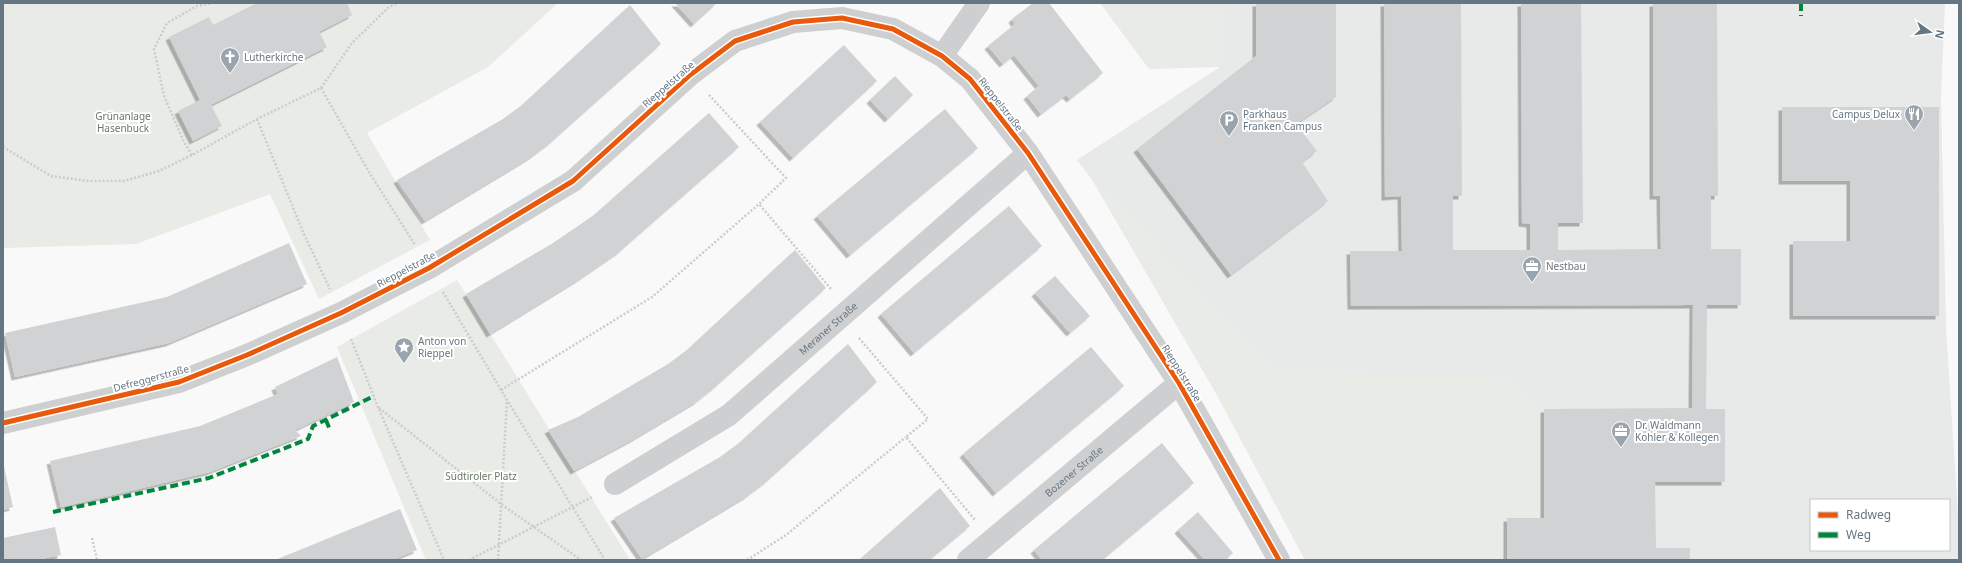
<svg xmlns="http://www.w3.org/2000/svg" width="1962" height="563" viewBox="0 0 1962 563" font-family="'Noto Sans',sans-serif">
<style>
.built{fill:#e8e9e9;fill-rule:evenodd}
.green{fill:#e8ebe6}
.building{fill:#d0d2d3;filter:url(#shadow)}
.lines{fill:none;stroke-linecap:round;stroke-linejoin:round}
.path{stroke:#cbcccd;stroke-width:2.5;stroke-dasharray:2 2;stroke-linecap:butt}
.minor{stroke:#cecfd0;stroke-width:22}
.quiet{stroke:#00873e;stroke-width:4;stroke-dasharray:8 4;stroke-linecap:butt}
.cycleway-casing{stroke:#fff;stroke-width:8}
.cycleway{stroke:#e8590c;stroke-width:5}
.labels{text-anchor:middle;stroke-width:4;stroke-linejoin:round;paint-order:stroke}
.poi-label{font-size:10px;fill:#657683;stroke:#fff;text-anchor:start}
.street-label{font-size:10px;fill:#657683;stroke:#fff}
.park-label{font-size:10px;fill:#687a64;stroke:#fff}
</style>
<defs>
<filter id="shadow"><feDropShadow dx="-3.5" dy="3.5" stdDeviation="0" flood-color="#0004"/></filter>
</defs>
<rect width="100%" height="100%" fill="#f9f9f9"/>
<!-- built -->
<path class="built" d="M1220,3H1945L1941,97L1946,327L1959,530V560H1305L1217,395L1093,181L1077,160L1220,67ZM1811,500H1949V550H1811Z"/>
<!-- green -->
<path class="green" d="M3,3H558L488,67L367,133L430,240L319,299L270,194L136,244L3,248Z
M1100,3H1220V67L1149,69Z
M1093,181L1278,370L1506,379L1544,409V518H1507V560H1305L1217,395Z
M457,280L630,560H426L337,347Z"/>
<!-- building -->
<path class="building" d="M257,3H347L352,15L319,32L327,47L211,105L222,126L193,141L178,111L200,100L169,37L209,17L213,25Z
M675,3H717L694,24Z
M1033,3H1049L1103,73L1070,99L1066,95L1041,114L1027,96L1039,86L1014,55L1003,64L988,46L1015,24L1012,19Z
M1256,3H1336V97L1296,124L1317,151L1302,162L1328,201L1231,275L1137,149L1256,56Z
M1384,3H1461L1462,196H1453V250H1530V224L1522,223L1521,3H1581L1583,223H1558V250L1661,249L1660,196H1653V3H1717L1718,196H1711V249H1741V305H1707L1706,409H1725V482H1655L1656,548H1690V560H1507V518H1544V409L1692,408L1693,305L1351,306L1350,251H1402L1401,196L1385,197Z
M630,5L661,44L550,143L531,157L425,221L397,180L503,119L522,105Z
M844,45L877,81L793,158L760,122Z
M895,76L913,95L888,119L870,100Z
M1782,107H1939V316H1793V241H1850V181H1782Z
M945,109L978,148L850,255L817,216Z
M709,113L739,147L619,252L578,280L490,334L466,294L553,243L594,215Z
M1009,206L1042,246L914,353L881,314Z
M289,243L307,284L169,343L15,377L5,333L167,297Z
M795,250L826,288L715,387L696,402L632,440L574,471L548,430L578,417L668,364L687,350Z
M1055,276L1090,316L1070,333L1035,293Z
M848,344L877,382L767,481L747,496L642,559L614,518L720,457L739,443Z
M1091,347L1124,386L996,493L963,454Z
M337,357L354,402L295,430L301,436L210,472L61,507L50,461L200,426L278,394L275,387Z
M1162,443L1194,483L1102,560H1042L1034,550Z
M3,462L13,507L3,510Z
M940,488L970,526L929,560H859Z
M400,509L417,550L392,560H275Z
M1198,512L1233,553L1225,560H1205L1178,530Z
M55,527L61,555L36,560H3V538Z"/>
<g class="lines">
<!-- path -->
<path class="path" d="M321,88L369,172L415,245
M709,95L786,178L759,204L831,289
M257,119L303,232L330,289
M3,147L51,176L89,181H124L159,171L192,155L257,119L321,88L352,43L389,7L398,3
M192,155L184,142L164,96L154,49L167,23L197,6L213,3
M443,292L507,400L605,560
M859,338L928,419L906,437L975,520
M351,339L378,407L444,560
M501,390L652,297L759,204
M379,408L501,504L581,560
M92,538L97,560
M469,560L592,497
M498,560L507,401
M747,560L786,535L906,437"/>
<!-- minor -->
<g class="minor">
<path d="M942,56L979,3"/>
<path d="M3,423L179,382L247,355L341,313L429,268L573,181L690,75L735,41L793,22L842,18L893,29L942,56L970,79L1028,153L1179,383L1279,560"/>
<path id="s1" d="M615,484L729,415L1028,153"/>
<path id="s2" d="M968,560L1179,383"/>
</g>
<!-- quiet -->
<path class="quiet" d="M1801,3V16
M326,420L330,430
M53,512L209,478L308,439L313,426L374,396"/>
<defs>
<path id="cycleway" d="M3,423L179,382L247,355L341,313L429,268L573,181L690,75L735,41L793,22L842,18L893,29L942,56L970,79L1028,153L1179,383L1279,560"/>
</defs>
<!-- cycleway casing -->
<use href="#cycleway" class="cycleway-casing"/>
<!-- cycleway -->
<use href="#cycleway" class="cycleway"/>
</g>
<!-- icons -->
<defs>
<symbol id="church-pin" viewBox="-11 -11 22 30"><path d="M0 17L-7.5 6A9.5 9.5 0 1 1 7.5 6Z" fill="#99a4ac" stroke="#fff"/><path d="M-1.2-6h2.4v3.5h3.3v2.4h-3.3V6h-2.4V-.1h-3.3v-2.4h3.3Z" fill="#fff"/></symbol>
<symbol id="restaurant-pin" viewBox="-11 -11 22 30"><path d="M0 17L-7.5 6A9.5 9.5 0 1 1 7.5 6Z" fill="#99a4ac" stroke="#fff"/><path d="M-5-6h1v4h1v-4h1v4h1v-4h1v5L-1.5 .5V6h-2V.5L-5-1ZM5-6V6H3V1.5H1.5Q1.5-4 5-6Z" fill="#fff"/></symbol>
<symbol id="parking-pin" viewBox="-11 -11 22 30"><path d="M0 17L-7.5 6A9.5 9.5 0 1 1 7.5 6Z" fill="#99a4ac" stroke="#fff"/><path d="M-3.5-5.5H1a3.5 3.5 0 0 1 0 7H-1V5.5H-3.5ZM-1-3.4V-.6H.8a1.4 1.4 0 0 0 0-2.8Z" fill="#fff"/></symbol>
<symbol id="office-pin" viewBox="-11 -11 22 30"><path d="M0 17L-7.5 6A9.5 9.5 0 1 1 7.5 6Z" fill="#99a4ac" stroke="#fff"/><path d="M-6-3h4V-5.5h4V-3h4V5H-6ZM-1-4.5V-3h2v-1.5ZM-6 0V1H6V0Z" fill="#fff"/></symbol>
<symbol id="sight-pin" viewBox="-11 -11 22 30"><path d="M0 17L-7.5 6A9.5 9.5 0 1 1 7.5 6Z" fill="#99a4ac" stroke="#fff"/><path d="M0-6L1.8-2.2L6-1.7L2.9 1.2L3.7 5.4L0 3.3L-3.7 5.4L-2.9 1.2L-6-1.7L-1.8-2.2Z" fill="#fff"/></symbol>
</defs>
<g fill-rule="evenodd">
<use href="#church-pin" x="219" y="46" width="22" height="30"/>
<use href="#restaurant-pin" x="1903" y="103" width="22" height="30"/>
<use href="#parking-pin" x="1218" y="109" width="22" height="30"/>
<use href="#office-pin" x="1521" y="255" width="22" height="30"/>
<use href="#sight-pin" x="393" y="336" width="22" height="30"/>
<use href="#office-pin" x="1610" y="420" width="22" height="30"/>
</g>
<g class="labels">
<!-- poi labels -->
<g class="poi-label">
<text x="244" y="61">Lutherkirche</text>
<text x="1243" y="118">Parkhaus<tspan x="1243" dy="12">Franken Campus</tspan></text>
<text x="1900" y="118" text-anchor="end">Campus Delux</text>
<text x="1546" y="270">Nestbau</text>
<text x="418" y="345">Anton von<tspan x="418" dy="12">Rieppel</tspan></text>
<text x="1635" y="429">Dr. Waldmann<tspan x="1635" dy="12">Kohler &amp; Kollegen</tspan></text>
</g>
<!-- street labels -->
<g class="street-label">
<text transform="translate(668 84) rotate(-41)" y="4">Rieppelstraße</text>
<text transform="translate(1001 104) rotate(52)" y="4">Rieppelstraße</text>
<text transform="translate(406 269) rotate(-28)" y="4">Rieppelstraße</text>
<text dy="4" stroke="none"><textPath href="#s1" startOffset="265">Meraner Straße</textPath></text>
<text transform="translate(1182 373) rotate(58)" y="4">Rieppelstraße</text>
<text transform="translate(151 378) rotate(-15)" y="4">Defreggerstraße</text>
<text dy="4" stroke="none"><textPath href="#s2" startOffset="138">Bozener Straße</textPath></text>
</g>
<!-- park labels -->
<g class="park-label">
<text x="123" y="120">Grünanlage<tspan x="123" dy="12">Hasenbuck</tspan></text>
<text x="481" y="480">Südtiroler Platz</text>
</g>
</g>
<!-- border -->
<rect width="1962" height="563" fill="none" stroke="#657683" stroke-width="8"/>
<!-- legend -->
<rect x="1810" y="499" width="140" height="52" fill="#ffffff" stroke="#c1c8cd"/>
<rect x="1818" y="512" width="20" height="6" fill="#e8590c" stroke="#c1c8cd"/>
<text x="1846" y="519" font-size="12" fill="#657683">Radweg</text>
<rect x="1818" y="532" width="20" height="6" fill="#00873e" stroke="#c1c8cd"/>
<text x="1846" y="539" font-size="12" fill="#657683">Weg</text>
<!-- north arrow -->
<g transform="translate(1930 32) rotate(104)" stroke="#ffffff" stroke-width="3" paint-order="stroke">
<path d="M0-3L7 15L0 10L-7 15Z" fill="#657683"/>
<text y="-6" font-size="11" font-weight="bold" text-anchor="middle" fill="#657683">N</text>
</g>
</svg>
